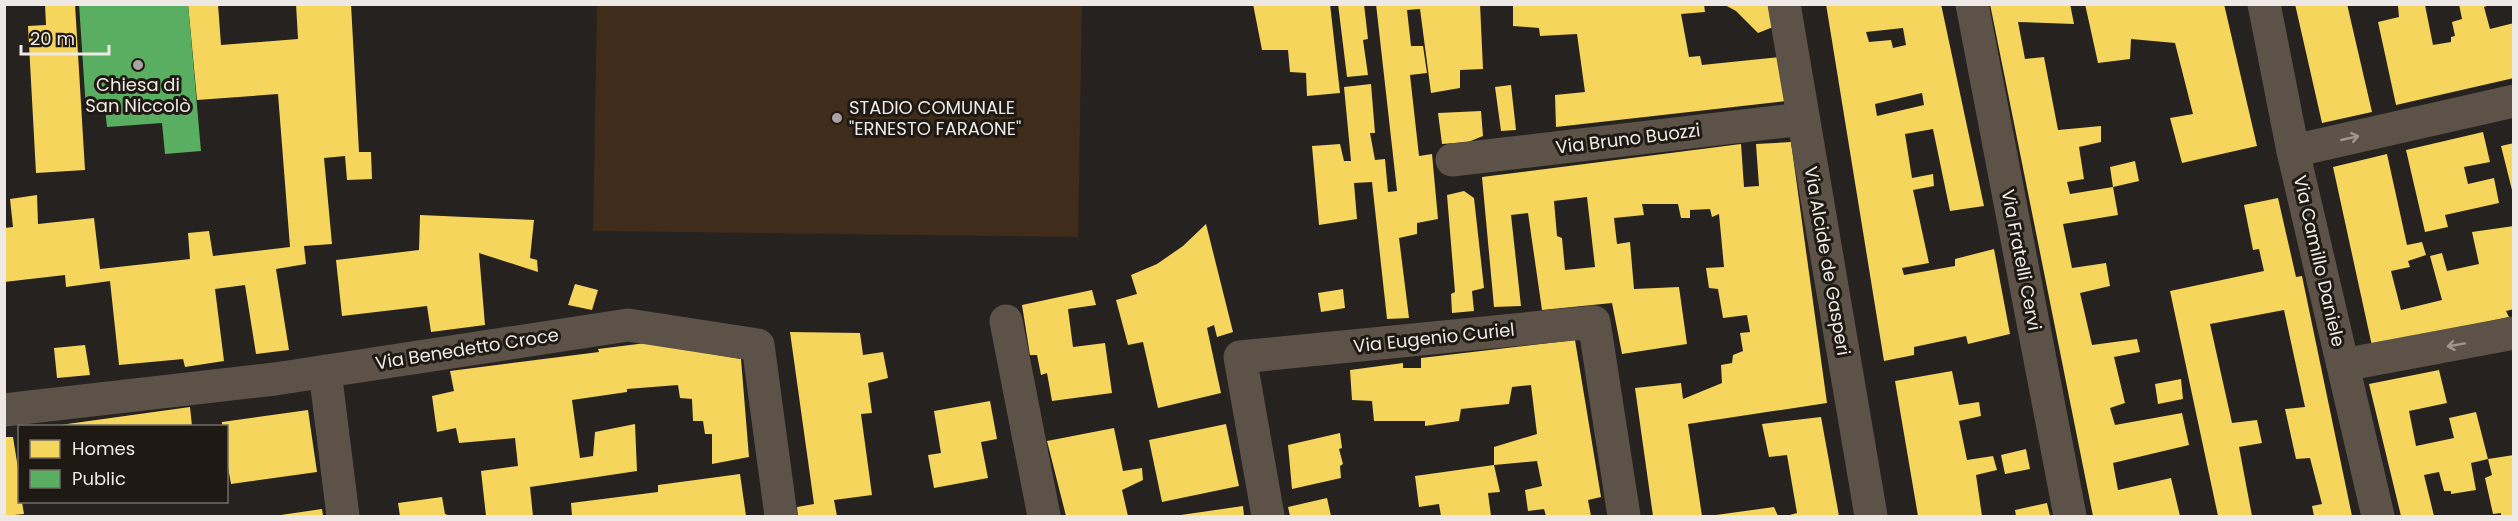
<svg xmlns="http://www.w3.org/2000/svg" width="2518" height="521" viewBox="0 0 2518 521" font-family="Poppins,sans-serif">
<style>
.green{fill:#3f2c1a}
.homes{fill:#f6d55c;fill-rule:evenodd}
.public{fill:#5aae61}
.lines{fill:none;stroke-linecap:round;stroke-linejoin:round}
.minor{stroke:#5c5248;stroke-width:33}
.tertiary{stroke:#5c5248;stroke-width:33}
.oneway{stroke:#9e968f}
.poi-dot{fill:#a8a3a0;stroke:#1f1913;stroke-width:2}
.labels{text-anchor:middle;stroke-width:6;stroke-linejoin:round;paint-order:stroke}
.poi-label{font-size:18px;fill:#eee9e5;stroke:#1f1913}
.street-label{font-size:18px;fill:#eee9e5;stroke:#1f1913}
</style>
<rect width="100%" height="100%" fill="#26221f"/>
<!-- green -->
<path class="green" d="M597,4L1082,5L1078,237L593,231Z"/>
<!-- homes -->
<path class="homes" d="M45,4H75L85,170L36,173L28,26L46,25Z
M188,4H218L221,45L298,39L296,4H351L359,152H371L372,179L347,180L345,156L324,158L332,244L304,246L306,264L276,269L289,350L256,354L245,285L215,289L224,361L185,367L183,359L119,365L110,281L66,287L65,275L4,282V228L13,227L10,199L37,195L38,224L94,218L100,269L190,259L188,233L209,231L213,256L290,247L278,94L197,100Z
M1253,4H1330L1340,93L1307,96L1306,73L1290,72L1288,50H1262Z
M1338,4H1364L1368,39L1363,40L1368,75L1347,77Z
M1376,4H1480L1483,69L1460,70V88L1431,93L1420,9L1407,10L1411,46H1423L1427,73L1410,75L1419,156L1432,154L1438,219L1417,223V234L1399,238L1409,318L1387,319L1372,182L1354,183L1357,219L1319,225L1312,146L1340,144L1344,161H1351L1344,87L1371,84L1375,133H1370L1375,160L1385,159L1388,192L1397,191Z
M1513,4H1704L1705,12L1681,14L1689,57L1700,56L1702,65L1780,57L1786,101L1556,127L1555,95L1585,92L1577,34L1540,36L1539,28L1513,26Z
M1826,4H1941L1984,206L1950,211L1933,129L1905,134L1912,178L1933,174L1934,186L1913,190L1929,263L1902,268L1904,275L1955,266V259L1994,249L2010,334L1968,344L1966,336L1914,347V355L1884,361ZM1903,28L1906,45L1893,48L1891,40L1869,42L1866,32ZM1922,93L1924,105L1877,116L1875,104Z
M1990,4H2070L2074,24L2018,22L2025,59L2044,57L2058,130L2101,126V142L2079,147L2084,179L2067,182L2070,194L2113,187L2110,167L2135,161L2139,181L2113,187L2118,215L2063,224L2072,268L2106,263L2110,286L2080,293L2092,345L2137,339L2140,352L2114,357L2125,403L2110,408L2115,425L2182,413L2189,445L2113,463L2118,490L2171,478L2180,516H2093Z
M2085,4H2224L2257,146L2182,163L2170,118L2193,114L2175,43L2131,39L2130,59L2098,63Z
M2295,4H2347L2372,112L2322,123Z
M2459,4H2492L2484,7L2490,29L2514,23V78L2396,105L2378,22L2399,17L2398,6L2425,5L2433,45L2451,42V37L2455,36L2452,22L2462,19Z
M1725,5H1769L1773,27L1758,33L1736,11Z
M1511,85L1516,130L1501,131L1495,87Z
M1481,111L1483,136L1468,142L1442,144L1438,113Z
M2483,132L2490,162L2464,167L2468,184L2494,178L2499,203L2445,215L2448,227L2425,232L2406,150Z
M1791,142L1827,403L1688,424L1702,516H1653L1635,388L1681,383L1683,399L1722,383L1721,365L1732,363L1733,355L1743,351L1740,333L1750,332L1747,315L1723,318L1718,289L1709,288L1706,268L1724,267L1719,214L1712,217L1710,209L1690,210V218H1681L1678,204H1642L1644,215L1614,218L1617,244L1630,242L1634,289L1679,287L1687,344L1622,354L1612,303L1542,310L1528,213L1511,215L1521,306L1494,307L1482,177L1741,144L1744,187L1759,186L1756,144ZM1587,197L1595,267L1565,270L1562,238L1557,236L1554,201Z
M2514,143V194H2513L2501,146Z
M2387,154L2407,245L2422,242L2426,255L2408,261L2410,267L2391,271L2401,310L2442,300L2430,256L2442,253L2447,271L2479,264L2472,232L2514,226V309L2506,311L2509,317L2372,346L2333,167Z
M1464,191L1474,198L1484,288L1472,291L1474,311L1452,313L1451,294L1455,292L1447,195Z
M2278,198L2296,277L2302,276L2352,516H2314L2312,506L2322,504L2310,458L2296,459L2285,409L2305,407L2284,310L2210,324L2232,423L2257,420L2262,443L2239,447L2252,516H2218L2170,291L2264,271L2259,249L2253,250L2244,205Z
M420,215L534,220L530,258L537,260L538,272L479,253L485,325L431,332L427,306L342,316L336,260L419,250Z
M1206,224L1233,332L1217,337L1214,325L1207,328L1221,393L1158,408L1143,342L1128,345L1116,300L1137,294L1131,275L1157,264L1183,246Z
M575,284L598,290L592,310L568,305Z
M1343,289L1345,308L1321,312L1318,293Z
M1092,290L1096,305L1068,309L1073,347L1105,343L1112,393L1052,401L1047,373L1041,375L1037,355H1030L1022,305Z
M790,332L860,333L863,355L883,352L888,378L868,383L872,413L861,414L872,495L834,500L837,516H798L797,507L814,504Z
M1575,340L1601,497L1588,500L1591,516H1546L1544,509L1528,511L1525,490L1542,486L1537,461L1494,465V447L1537,434L1531,385L1512,387L1509,404L1461,409L1459,421L1425,426V421H1374L1372,401L1352,400L1350,370L1403,363V368H1421V358Z
M646,343L741,359L749,457L712,464V434H705L703,421H693L692,399L680,398L678,385L627,389V392L572,400L580,458L593,456L595,432L635,424L637,471L530,487L533,516H486L481,471L518,466L515,438L459,443L456,428L437,432L432,396L454,391L450,371L599,352L598,349Z
M85,345L90,375L57,378L54,348Z
M2439,370L2447,403L2409,411L2416,446L2454,438L2449,418L2476,412L2488,459L2514,455V516H2501V513L2493,514L2485,478L2492,475L2488,459L2471,463L2476,490L2451,494V491H2444L2439,472L2424,475L2434,516H2401L2369,384Z
M1952,371L1959,405L1979,402L1981,416L1959,421L1967,460L1993,456L1997,470L1976,475L1982,516H1918L1895,381Z
M2181,379L2183,399L2158,404L2155,384Z
M990,401L997,439L981,442L988,478L934,488L928,455L941,453L934,411Z
M190,407L192,426H60V425Z
M308,410L317,472L231,484L226,456V426H222V422Z
M1821,417L1839,516H1786L1797,513L1787,455L1769,457L1762,424Z
M1226,424L1239,486L1162,502L1149,440Z
M1114,428L1123,471L1142,468L1143,480L1122,490L1128,516H1066L1047,441Z
M1340,433L1342,448L1339,449L1343,464L1340,466L1341,478L1292,489L1288,445Z
M4,437H13L20,481V502H22L24,514L4,516Z
M2026,449L2030,469L2005,474L2001,455Z
M1494,465L1500,492L1488,493L1491,516H1441L1439,504L1419,507L1415,476Z
M740,474L746,516H572L571,503L658,492V485Z
M442,497L445,514L451,516H400L398,503Z
M1327,498L1331,516H1290L1288,507Z
M2047,503L2050,516H2016L2015,510Z
M1243,506L1244,516H1181V515Z
M1774,507L1778,516H1717L1716,515Z
M322,509L323,516H281V515Z"/>
<!-- public -->
<path class="public" d="M79,4H188L201,151L165,154L162,123L107,127L105,108L86,110Z"/>
<g class="lines">
<!-- minor -->
<path class="minor" d="M1972,4L2070,516
M2293,151L2514,101
M1452,160L1803,119
M1006,321L1044,516
M2343,365L2514,333
M325,371L343,516
M4,410L275,379L628,325L758,345L781,516
M1268,516L1240,357L1594,322L1624,516"/>
<!-- tertiary -->
<path class="tertiary" d="M1784,4L1871,516
M2264,4L2293,151L2378,516"/>
</g>
<!-- one-way arrows -->
<defs><path id="oneway-shaft" d="M-6 0H5M1.5-3L5.5 0L1.5 3" fill="none" stroke-width="1.6" stroke-linecap="round" stroke-linejoin="round" transform="scale(1.5)"/></defs>
<g class="oneway">
<use href="#oneway-shaft" transform="translate(2350 138) rotate(-13)"/>
<use href="#oneway-shaft" transform="translate(2456 345) rotate(170)"/>
</g>
<!-- markers -->
<g class="poi-dot">
<circle cx="138" cy="65" r="6"/>
<circle cx="837" cy="118" r="6"/>
</g>
<g class="labels">
<!-- poi labels -->
<g class="poi-label">
<text x="138" y="91">Chiesa di<tspan x="138" dy="21">San Niccolò</tspan></text>
<text x="849" y="114" text-anchor="start">STADIO COMUNALE<tspan x="849" dy="21">"ERNESTO FARAONE"</tspan></text>
</g>
<!-- street labels -->
<g class="street-label">
<text transform="translate(1628 139) rotate(-7)" y="6">Via Bruno Buozzi</text>
<text transform="translate(2021 260) rotate(79)" y="6">Via Fratelli Cervi</text>
<text transform="translate(1827 261) rotate(80)" y="6">Via Alcide de Gasperi</text>
<text transform="translate(2319 261) rotate(77)" y="6">Via Camillo Daniele</text>
<text transform="translate(1434 338) rotate(-6)" y="6">Via Eugenio Curiel</text>
<text transform="translate(467 349) rotate(-9)" y="6">Via Benedetto Croce</text>
</g>
</g>
<!-- border -->
<rect width="2518" height="521" fill="none" stroke="#eee9e5" stroke-width="12"/>
<!-- legend -->
<rect x="18" y="425" width="210" height="78" fill="#1f1913" stroke="#726c67" stroke-width="1.5"/>
<rect x="30" y="440" width="30" height="18" fill="#f6d55c" stroke="#726c67" stroke-width="1.5"/>
<text x="72" y="455" font-size="18" fill="#eee9e5">Homes</text>
<rect x="30" y="470" width="30" height="18" fill="#5aae61" stroke="#726c67" stroke-width="1.5"/>
<text x="72" y="485" font-size="18" fill="#eee9e5">Public</text>
<!-- scale -->
<path d="M21 45v9h88v-9" fill="none" stroke="#eee9e5" stroke-width="3"/>
<text x="30" y="45" font-size="18" fill="#eee9e5" stroke="#1f1913" stroke-width="4.5" paint-order="stroke">20 m</text>
</svg>
